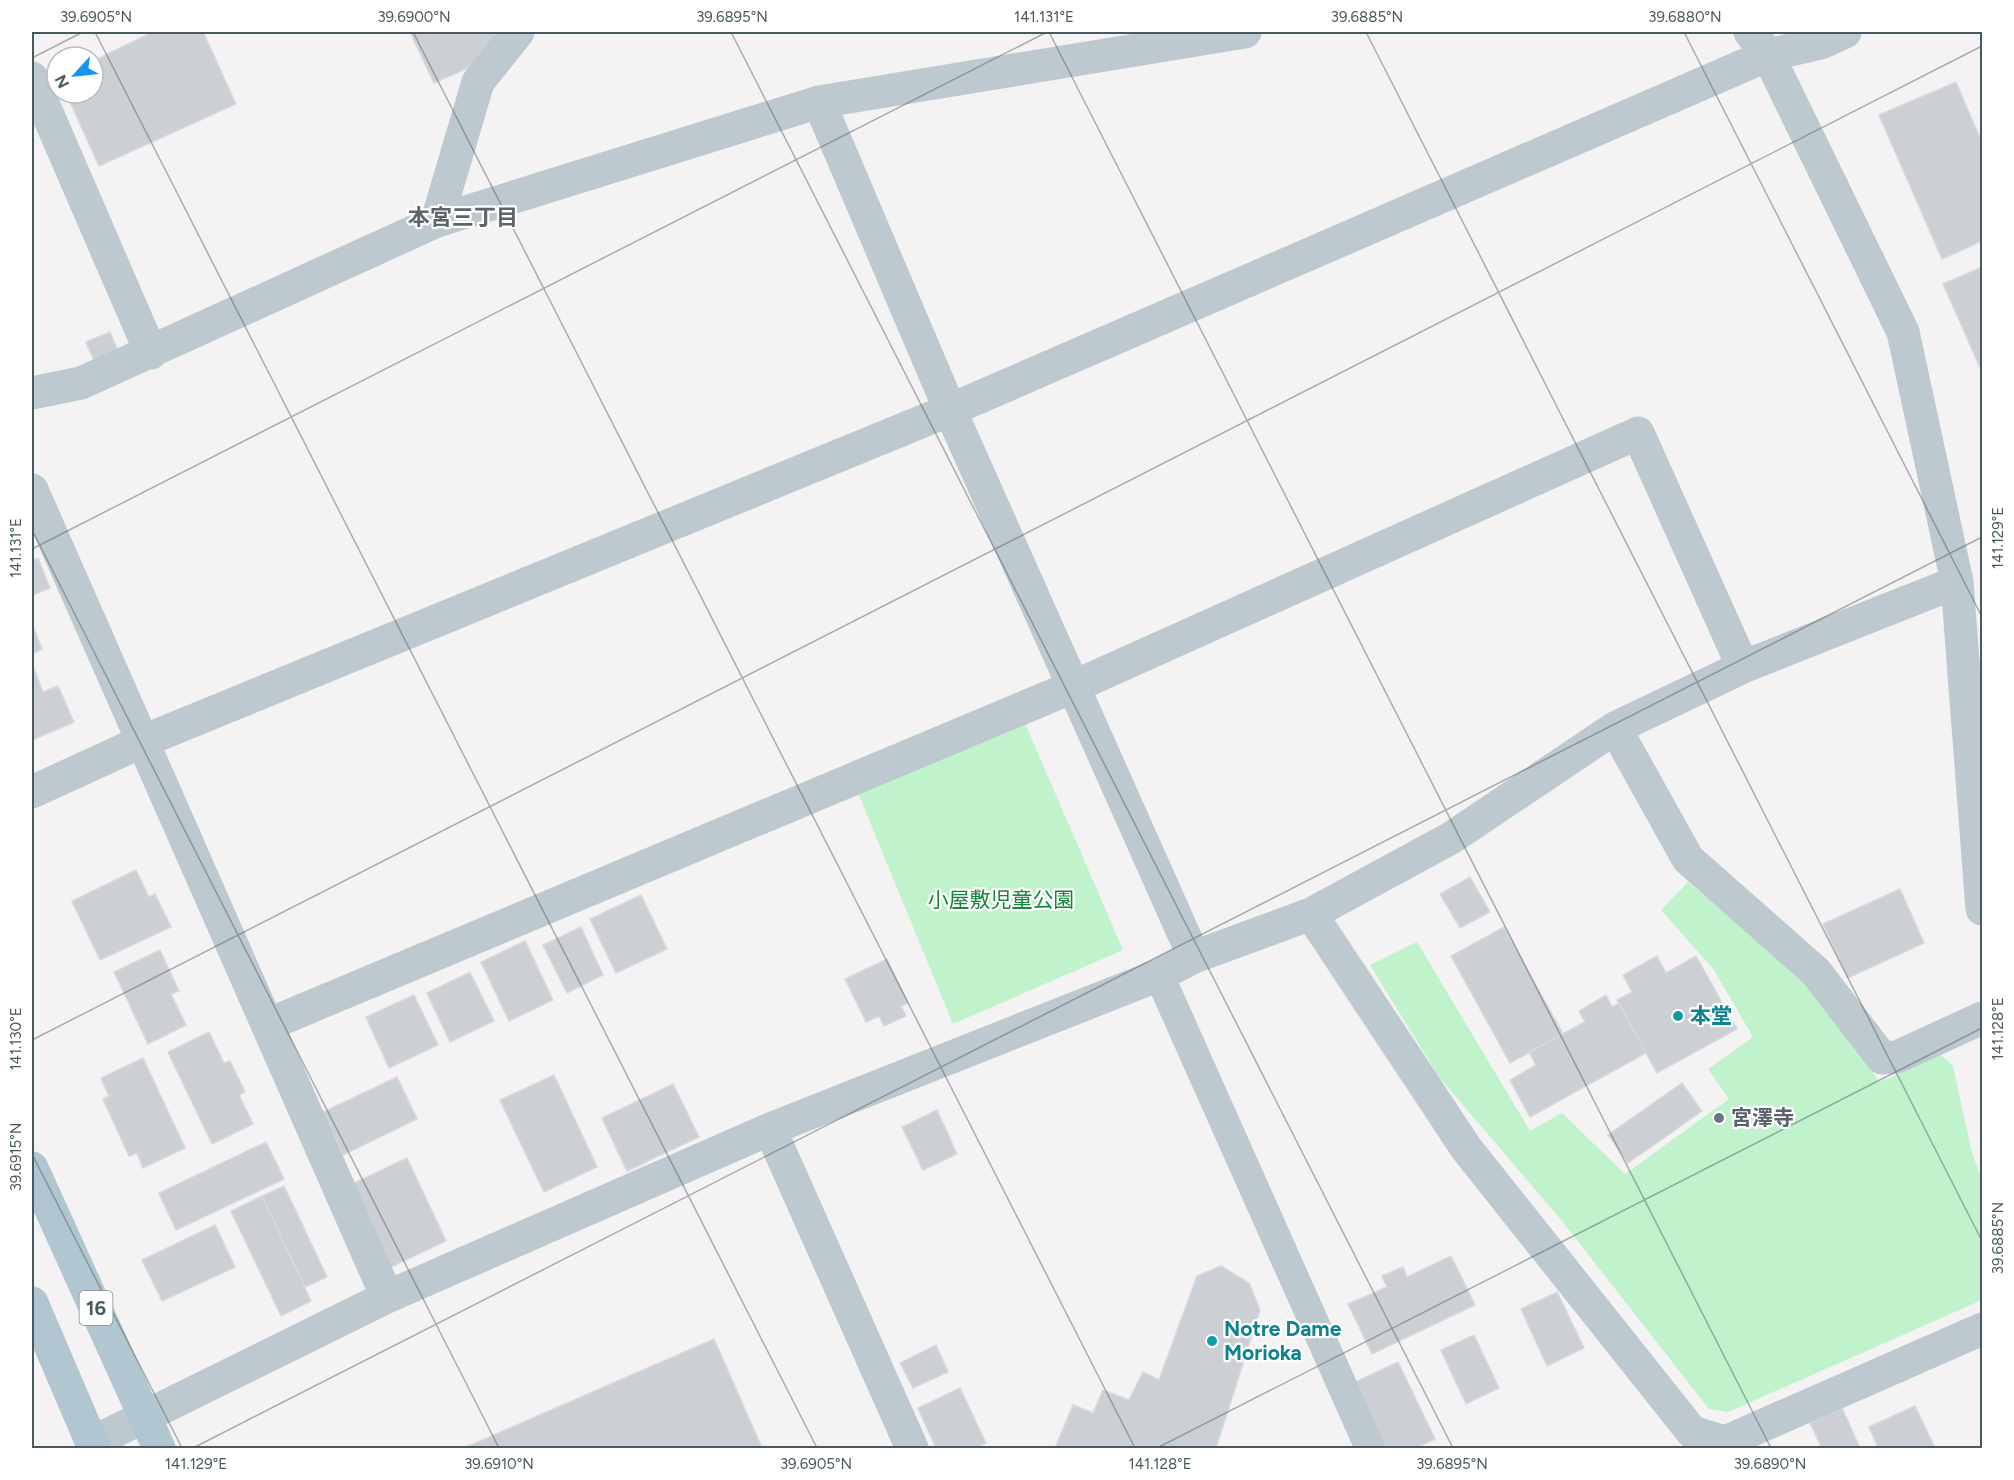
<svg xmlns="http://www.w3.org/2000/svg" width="2014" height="1480" viewBox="0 0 2014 1480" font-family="Figtree,'Noto Sans JP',sans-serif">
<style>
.green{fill:#c0f2cb}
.building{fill:#ccd0d4;stroke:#d6d9dd;stroke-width:1.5}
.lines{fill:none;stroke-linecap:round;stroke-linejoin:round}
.pedestrian{stroke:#bdc9cf;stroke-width:30}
.minor{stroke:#bdc9cf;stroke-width:33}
.tertiary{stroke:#bdc9cf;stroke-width:33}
.primary{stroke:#b1c6d1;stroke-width:33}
.ticks{fill:none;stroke:#495960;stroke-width:1.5;stroke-opacity:0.45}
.culture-dot{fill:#0f9aa8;stroke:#fff;stroke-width:2}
.worship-dot{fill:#6b7280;stroke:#fff;stroke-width:2}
.labels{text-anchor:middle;stroke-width:4.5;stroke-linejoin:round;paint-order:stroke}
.shield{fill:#fff;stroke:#808b90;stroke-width:1.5}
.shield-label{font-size:20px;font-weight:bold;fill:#495960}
.park-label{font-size:21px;fill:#14873b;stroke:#fff}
.culture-label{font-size:21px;font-weight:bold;fill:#0d838f;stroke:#fff;text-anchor:start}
.worship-label{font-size:21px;font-weight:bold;fill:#5b616d;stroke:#fff;text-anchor:start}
.neighbourhood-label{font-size:22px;font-weight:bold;fill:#5e6467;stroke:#fff}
.neatline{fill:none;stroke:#495960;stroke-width:2}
.ticks-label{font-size:15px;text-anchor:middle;fill:#495960}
</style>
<rect width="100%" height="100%" fill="#f4f2f2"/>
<!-- green -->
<path class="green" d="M1024,721L1123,950L953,1024L858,793Z
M1688,882L1802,978L1880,1082L1941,1055L1953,1066L1972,1153L1982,1180V1300L1728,1412L1709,1409L1562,1221L1439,1077L1370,965L1417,942L1530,1131L1562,1113L1625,1174L1729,1099L1708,1069L1753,1037L1714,970L1661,910Z"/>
<!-- building -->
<path class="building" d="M153,32H203L236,104L99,166L66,93H93V61Z
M410,32H492L495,38L486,60L434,83Z
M1956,82L1982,143V241L1942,259L1879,115Z
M1982,267V372L1943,284Z
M110,332L118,351L94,361L86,342Z
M38,558L50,588L32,595V561Z
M32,624L42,649L32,654Z
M32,664L43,692L58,686L74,722L32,740Z
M136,870L149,897L155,894L171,927L100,960L72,901Z
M1470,877L1490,912L1460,928L1440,894Z
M1900,889L1924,943L1848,978L1823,924Z
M641,895L667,949L616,973L590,919Z
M581,927L603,975L567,993L543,945Z
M1504,927L1563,1034L1510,1063L1451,956Z
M525,941L553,1000L509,1021L481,962Z
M160,950L179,991L171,994L186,1025L148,1044L114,972Z
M1657,956L1666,973L1696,956L1737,1029L1657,1073L1617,1000L1632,992L1623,975Z
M887,959L908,1003L901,1006L906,1016L884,1026L879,1016L866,1022L845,979Z
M470,972L494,1021L450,1042L427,993Z
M414,995L438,1045L389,1068L366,1017Z
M1606,995L1612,1007L1619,1003L1646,1053L1530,1117L1510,1080L1536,1065L1529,1052L1585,1022L1579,1011Z
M209,1032L224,1063L230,1061L245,1092L239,1095L253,1124L212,1144L168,1052Z
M143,1058L185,1148L143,1168L137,1153L129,1156L103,1099L109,1096L101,1078Z
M554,1075L597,1167L544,1192L500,1100Z
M397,1077L417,1119L343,1155L323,1112Z
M1682,1083L1702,1111L1628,1163L1608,1135Z
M673,1084L699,1137L627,1171L602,1118Z
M937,1110L957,1154L923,1170L902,1127Z
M266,1142L284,1179L176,1230L159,1193Z
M407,1158L446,1241L391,1267L352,1184Z
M284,1186L327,1277L305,1287L262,1196Z
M262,1196L311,1301L281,1316L231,1211Z
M215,1225L235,1267L162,1301L142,1260Z
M1451,1256L1475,1305L1372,1354L1348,1304L1387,1287L1382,1276L1403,1267L1407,1277Z
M1221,1266L1249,1283L1260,1310L1216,1448H1055L1073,1405L1093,1413L1103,1390L1129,1400L1143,1372L1159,1380L1197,1276Z
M1557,1292L1584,1348L1547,1366L1521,1309Z
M1474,1335L1499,1388L1466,1404L1441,1350Z
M714,1339L762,1448H464Z
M936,1345L948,1372L913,1388L900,1363Z
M1398,1362L1435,1439L1416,1448H1382L1351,1384Z
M960,1388L986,1443L974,1448H936L918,1408Z
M1915,1406L1935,1448H1878L1869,1427Z
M1842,1408L1860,1448H1822L1810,1423Z"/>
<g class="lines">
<!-- pedestrian -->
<path class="pedestrian" d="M1159,975L1370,1448"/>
<!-- minor -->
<path class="minor" d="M32,78L151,353
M819,102L950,410L1194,957
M437,221L478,82L518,32
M32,393L81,383L437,221L819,102L1245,32
M32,490L387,1297
M1615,728L1688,859L1816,972L1882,1058L1897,1057L1982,1018
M1311,914L1466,1148L1692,1432L1725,1442L1982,1329
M267,1025L1075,686L1638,433L1743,667
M770,1129L912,1448
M91,1443L387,1297L770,1129L1159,975L1194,957L1311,914L1451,838L1615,728L1743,667L1957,582"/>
<!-- tertiary -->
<path class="tertiary" d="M1750,32L1768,55L1903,332L1957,582L1982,909
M32,792L141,742L950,410L1768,55L1821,43L1845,32"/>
<!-- primary -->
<path class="primary" d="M32,1168L159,1448
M32,1303L94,1448"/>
</g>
<!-- ticks -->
<path class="ticks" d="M95,32L817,1448M413,32L1135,1448M731,32L1453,1448M1049,32L1771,1448M1366,32L1982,1241M1684,32L1982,617M32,58L83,32M32,530L499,1448M32,549L1047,32M32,1040L1982,46M32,1154L182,1448M193,1448L1982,537M1157,1448L1982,1028"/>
<!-- markers -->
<g class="culture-dot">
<circle cx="1678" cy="1016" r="6"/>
<circle cx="1212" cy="1341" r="6"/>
</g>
<circle class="worship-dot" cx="1719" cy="1118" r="6"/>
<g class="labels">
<!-- shield labels -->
<rect class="shield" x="79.5" y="1291" width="33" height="34" rx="4.5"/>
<g class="shield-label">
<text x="96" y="1315">16</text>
</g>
<!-- park labels -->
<g class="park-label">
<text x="1001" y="907">小屋敷児童公園</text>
</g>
<!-- culture labels -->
<g class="culture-label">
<text x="1690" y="1023">本堂</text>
<text x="1224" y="1336">Notre Dame<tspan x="1224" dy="24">Morioka</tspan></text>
</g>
<!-- worship labels -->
<g class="worship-label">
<text x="1731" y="1125">宮澤寺</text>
</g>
<!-- neighbourhood labels -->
<g class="neighbourhood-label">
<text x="463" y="225">本宮三丁目</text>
</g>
</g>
<!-- border -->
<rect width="2014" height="1480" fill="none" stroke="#ffffff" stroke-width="66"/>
<!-- north arrow -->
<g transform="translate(75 75) rotate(243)"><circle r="28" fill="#ffffff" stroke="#b6bdbf" stroke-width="1.5"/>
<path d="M0-4.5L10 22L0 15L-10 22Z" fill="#1396ed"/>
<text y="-9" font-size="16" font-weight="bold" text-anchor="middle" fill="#495960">N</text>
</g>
<rect x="33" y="33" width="1948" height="1414" class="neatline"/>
<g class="ticks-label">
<text x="96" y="22">39.6905°N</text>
<text x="414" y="22">39.6900°N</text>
<text x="732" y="22">39.6895°N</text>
<text x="1044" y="22">141.131°E</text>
<text x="1367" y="22">39.6885°N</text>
<text x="1685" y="22">39.6880°N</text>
<text transform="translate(1998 538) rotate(-90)" y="5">141.129°E</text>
<text transform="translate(16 548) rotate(-90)" y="5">141.131°E</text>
<text transform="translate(1998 1029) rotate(-90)" y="5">141.128°E</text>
<text transform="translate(16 1039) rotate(-90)" y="5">141.130°E</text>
<text transform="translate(16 1157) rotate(-90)" y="5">39.6915°N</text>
<text transform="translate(1998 1238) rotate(-90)" y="5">39.6885°N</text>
<text x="196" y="1469">141.129°E</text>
<text x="499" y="1469">39.6910°N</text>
<text x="816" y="1469">39.6905°N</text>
<text x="1160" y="1469">141.128°E</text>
<text x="1452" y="1469">39.6895°N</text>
<text x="1770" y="1469">39.6890°N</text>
</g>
</svg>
